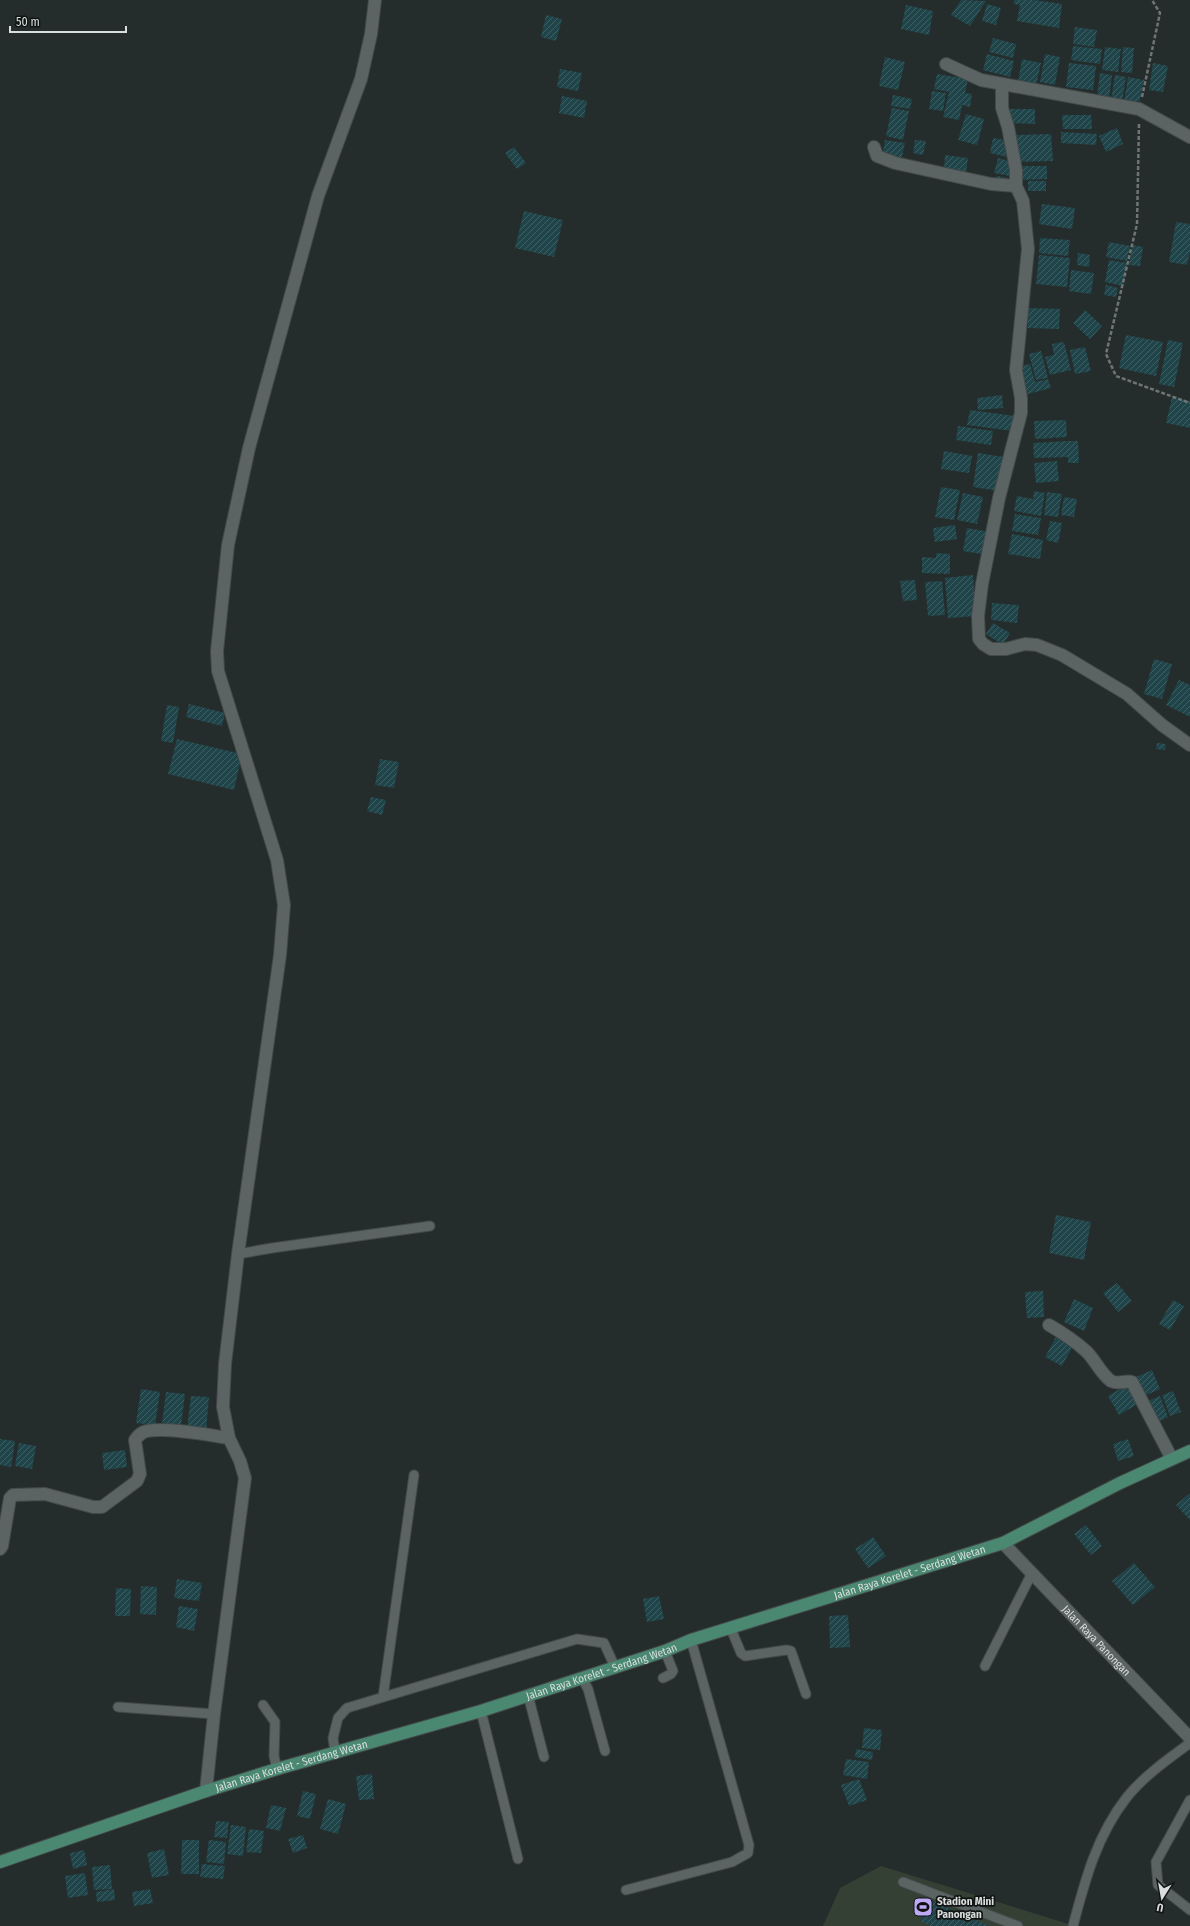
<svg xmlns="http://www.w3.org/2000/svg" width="1190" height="1926" viewBox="0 0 1190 1926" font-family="'Fira Sans Condensed',sans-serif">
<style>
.pitch{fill:#344033}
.building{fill:url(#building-hatch)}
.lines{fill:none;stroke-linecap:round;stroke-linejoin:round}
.lane-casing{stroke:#434a49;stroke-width:11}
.street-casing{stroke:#434a49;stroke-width:14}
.secondary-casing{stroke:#434a49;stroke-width:14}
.primary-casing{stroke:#434a49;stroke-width:14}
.path{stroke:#6e7574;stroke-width:2.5;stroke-dasharray:4 2;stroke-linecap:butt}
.lane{stroke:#5b6463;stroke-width:9}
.street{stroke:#5b6463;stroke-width:12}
.secondary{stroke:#5b6463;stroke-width:12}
.primary{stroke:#4a8872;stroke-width:12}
.labels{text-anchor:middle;stroke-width:3.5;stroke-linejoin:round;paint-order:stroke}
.street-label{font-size:11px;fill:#d9dedd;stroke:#111514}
.poi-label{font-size:11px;font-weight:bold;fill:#d9dedd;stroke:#111514;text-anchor:start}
</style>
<defs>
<pattern id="building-hatch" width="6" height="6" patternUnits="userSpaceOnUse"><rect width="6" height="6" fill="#1f4449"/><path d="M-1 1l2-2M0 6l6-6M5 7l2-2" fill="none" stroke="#3f5f63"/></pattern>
</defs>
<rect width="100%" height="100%" fill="#252d2c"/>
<!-- pitch -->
<path class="pitch" d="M881,1866L1075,1926H823L840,1888Z"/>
<!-- building -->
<path class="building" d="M961,0L986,1L970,26L951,15Z
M1014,0H1034L1062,4L1059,28L1017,21L1020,5L1014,4Z
M987,4L1001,8L996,25L982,21Z
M906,5L933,11L929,35L901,29Z
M546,15L562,19L556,41L541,37Z
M1075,27L1097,30L1094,47L1073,44Z
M993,38L1016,44L1013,58L989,52Z
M1073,46L1102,49L1100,64L1071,60Z
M1105,47L1121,49L1118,72L1102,70Z
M1123,47L1134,48L1132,73L1121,72Z
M987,54L1014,61L1010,77L983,70Z
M1045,54L1060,57L1055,85L1040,82Z
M885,57L905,62L898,90L879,86Z
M1022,59L1041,63L1036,86L1018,82Z
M1069,63L1096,66L1093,90L1066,87Z
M1153,63L1168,66L1163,92L1149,90Z
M560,69L582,73L578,91L557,87Z
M1100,73L1112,75L1109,100L1097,98Z
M937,74L968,79L965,93L972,94L970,107L962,105L959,120L943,117L949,92L934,89Z
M1115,75L1126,77L1122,102L1111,100Z
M1128,77L1144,80L1139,104L1124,102Z
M932,91L946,93L943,111L929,109Z
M893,95L912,99L910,109L891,106Z
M562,96L587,101L584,118L559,113Z
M892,108L909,111L903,140L886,136Z
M1008,109H1035V124L1008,123Z
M966,114L984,119L977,145L958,140Z
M1062,115H1091L1092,129H1063Z
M1117,128L1123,144L1106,152L1099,136Z
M1061,132L1097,134L1096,145L1061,143Z
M1051,134L1053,161L1015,162L1014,135Z
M993,138L1010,141L1007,157L990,153Z
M885,140L905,143L901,161L882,157Z
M915,140L926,141L923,155L913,153Z
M514,147L526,163L517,169L505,153Z
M945,155L968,158L966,173L944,170Z
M998,158L1013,162L1010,176L994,173Z
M1018,166H1047V179L1018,180Z
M997,176L1014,179L996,181Z
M1028,181H1046V191H1028Z
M1042,204L1075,208L1072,229L1039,224Z
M524,211L563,220L554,257L515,248Z
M1176,222L1190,224V252L1187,265L1169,262Z
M1040,238L1070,240L1068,256L1039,253Z
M1109,242L1130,246L1127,261L1106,257Z
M1133,245L1143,247L1140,266L1129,265Z
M1078,253L1090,255L1089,267L1077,265Z
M1039,255L1070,258L1067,287L1036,284Z
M1109,260L1127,263L1123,286L1105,282Z
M1071,270L1094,273L1091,294L1069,291Z
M1106,285L1118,288L1116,297L1104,295Z
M1028,308L1060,309L1059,329L1028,328Z
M1085,310L1102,326L1090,339L1073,323Z
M1126,335L1163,342L1156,376L1119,368Z
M1168,340L1183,343L1174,387L1159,384Z
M1064,342L1071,370L1050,375L1045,357L1054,355L1052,344Z
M1085,347L1091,371L1075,374L1070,350Z
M1041,351L1048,378L1036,380L1029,354Z
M1030,364L1035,382L1048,379L1051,388L1024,395L1017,367Z
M1002,395L1003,408L978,410L977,398Z
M1172,397L1190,401V428L1166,423Z
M970,410L1015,416L1013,431L967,425Z
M1066,420L1067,437L1035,439L1034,421Z
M958,426L993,431L991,445L956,440Z
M1068,441H1078L1079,463H1068V457L1034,458L1033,443Z
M944,451L972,456L969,473L941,469Z
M978,453L1004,457L999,491L973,487Z
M1057,461L1059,481L1036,483L1034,463Z
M941,487L960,490L954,520L935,517Z
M1034,491L1045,493L1041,516L1014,511L1017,496L1033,499Z
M1047,492L1062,494L1058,517L1044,515Z
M963,493L983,497L977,524L957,520Z
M1064,497L1077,499L1074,517L1061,515Z
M1015,514L1041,518L1038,535L1012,531Z
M1050,521L1062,523L1058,543L1046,540Z
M955,525L957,539L935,542L933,528Z
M967,528L990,532L987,555L963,551Z
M1012,534L1043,540L1040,559L1008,554Z
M936,553L950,554V574L922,573V557L936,558Z
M973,575L976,616L948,618L945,578Z
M915,580L917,600L903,601L900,581Z
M942,581L945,615L928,616L925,582Z
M992,603L1019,605L1017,623L991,620Z
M993,623L1010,633L1003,645L986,634Z
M1154,659L1172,664L1162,699L1144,694Z
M1179,680L1190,685V717L1166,705Z
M189,704L225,713L222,726L186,717Z
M167,705L179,707L173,743L161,741Z
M177,739L242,754L234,790L168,774Z
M1157,743L1166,744L1165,750L1156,749Z
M380,759L399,762L394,788L375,785Z
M371,797L386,800L382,815L367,811Z
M1056,1215L1091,1222L1084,1260L1049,1253Z
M1117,1283L1132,1301L1118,1312L1103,1293Z
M1043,1291L1044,1317L1027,1318L1025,1292Z
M1074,1299L1093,1308L1084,1331L1064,1322Z
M1173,1300L1184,1306L1170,1330L1159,1324Z
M1057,1335L1074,1344L1062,1366L1045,1357Z
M1152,1370L1160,1389L1144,1396L1136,1377Z
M1130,1383L1141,1402L1119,1415L1108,1396Z
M141,1389L160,1392L155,1425L136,1423Z
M1173,1391L1181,1412L1170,1416L1162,1395Z
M166,1392L185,1394L181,1426L162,1424Z
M191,1396L209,1397L206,1431L187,1429Z
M1160,1396L1168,1417L1157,1422L1148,1401Z
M0,1439L15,1441L11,1467L0,1465Z
M1128,1439L1134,1456L1118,1461L1113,1444Z
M19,1443L36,1446L32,1469L15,1466Z
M125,1450L127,1467L104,1470L102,1453Z
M1190,1493V1520L1176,1505Z
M1086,1525L1102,1546L1091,1555L1074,1534Z
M873,1537L886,1556L868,1568L855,1549Z
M1134,1563L1155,1587L1133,1605L1112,1581Z
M177,1579L202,1583L199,1601L174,1598Z
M141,1586L157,1587L156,1615L140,1614Z
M116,1588L131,1589L130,1616H115Z
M659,1596L664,1619L647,1622L643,1599Z
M179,1606L198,1609L194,1631L176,1627Z
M848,1615L850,1647L830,1648L829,1616Z
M864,1728L882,1730L880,1750L862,1748Z
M856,1749L873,1752L872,1760L855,1757Z
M846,1759L869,1762L867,1779L843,1775Z
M372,1774L374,1799L359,1800L356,1776Z
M859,1779L867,1800L849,1806L841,1785Z
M303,1791L316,1794L310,1819L297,1816Z
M328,1799L346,1804L338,1834L320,1829Z
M271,1805L286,1808L280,1831L266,1828Z
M216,1821L229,1822L227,1838L214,1837Z
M231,1825L246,1827L243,1856L227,1854Z
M249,1829L264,1831L261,1853L246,1852Z
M303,1835L307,1848L293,1853L288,1839Z
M182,1840H199V1874H181Z
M209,1840L226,1842L224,1864L206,1862Z
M164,1849L169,1875L152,1878L147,1853Z
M84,1850L87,1865L73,1869L70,1853Z
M202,1864L225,1866L223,1879L200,1877Z
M110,1865L112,1889L94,1890L92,1867Z
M85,1873L88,1895L68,1898L65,1876Z
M114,1889L115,1900L97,1902L96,1892Z
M150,1889L153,1903L134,1906L132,1892Z
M929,1900L990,1926H931L920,1921Z"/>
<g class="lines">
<defs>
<path id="lane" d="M238,1254L272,1248L430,1226
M731,1629L741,1653L745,1656L786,1650L791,1651L806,1694
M985,1666L1031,1575
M582,1678L588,1689L605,1751
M663,1678L671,1674L673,1671L665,1651
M528,1695L544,1757
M383,1697L414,1475
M263,1705L275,1722L274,1756L277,1769
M118,1707L214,1714
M481,1711L518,1859
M335,1752L333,1738L338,1718L347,1708L577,1639L604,1643L615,1667
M1190,1800L1156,1862L1158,1885L1190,1910
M903,1882L1018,1926
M626,1890L732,1862L748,1853L749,1845L691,1640
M1073,1926C1085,1880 1097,1835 1127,1797C1144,1776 1168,1759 1190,1743"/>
<path id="street" d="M946,64L981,80L1139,109L1190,137
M1002,85V108L1008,127L1016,170V186L1023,201L1028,249L1016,370L1021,398V413L999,498L982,584L978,616L979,639L983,644L991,649H1006L1025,644L1037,645L1062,655L1127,694L1162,725L1190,745
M874,147L877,156L895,163L991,184L1016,186
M1049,1325C1063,1333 1075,1341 1087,1352C1095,1360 1101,1374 1111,1381C1118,1385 1125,1380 1132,1382L1172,1459
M0,1549L2,1546L10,1498L13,1495L45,1494L93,1507H102L137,1481L140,1474L135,1440C138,1436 141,1432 147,1431C167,1427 208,1435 229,1438
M206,1791L214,1714L245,1478L240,1461L229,1438L223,1407L225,1364L238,1254L280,955L284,905L277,860L218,671L217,651L228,545L249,448L318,196L361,79L371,34L375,0"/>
<g id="secondary">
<path id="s1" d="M1003,1543L1190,1738"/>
</g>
<g id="primary">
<path id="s2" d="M0,1862L206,1791L277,1769L481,1711L665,1651L691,1640L1003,1543L1120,1483L1190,1451"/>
</g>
</defs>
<!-- lane casing -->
<use href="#lane" class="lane-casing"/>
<!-- street casing -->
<use href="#street" class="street-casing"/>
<!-- secondary casing -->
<use href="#secondary" class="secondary-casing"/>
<!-- primary casing -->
<use href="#primary" class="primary-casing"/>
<!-- path -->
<path class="path" d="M1142,97L1160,13L1152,0
M1139,124L1137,224L1106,354L1116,376L1190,403"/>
<!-- lane -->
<use href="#lane" class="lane"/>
<!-- street -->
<use href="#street" class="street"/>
<!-- secondary -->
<use href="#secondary" class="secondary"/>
<!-- primary -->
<use href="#primary" class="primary"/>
</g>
<!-- icons -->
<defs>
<symbol id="stadium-square" viewBox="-11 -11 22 22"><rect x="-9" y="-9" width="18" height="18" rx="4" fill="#bda9f5" stroke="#111514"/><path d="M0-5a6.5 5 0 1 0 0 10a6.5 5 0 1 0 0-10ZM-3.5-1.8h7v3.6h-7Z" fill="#111"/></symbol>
</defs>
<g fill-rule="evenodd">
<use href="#stadium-square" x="912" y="1896" width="22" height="22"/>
</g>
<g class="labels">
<!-- street labels -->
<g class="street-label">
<text dy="4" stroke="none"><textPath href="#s2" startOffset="955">Jalan Raya Korelet - Serdang Wetan</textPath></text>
<text dy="4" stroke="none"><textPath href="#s1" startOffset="135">Jalan Raya Panongan</textPath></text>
<text dy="4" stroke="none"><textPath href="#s2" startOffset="631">Jalan Raya Korelet - Serdang Wetan</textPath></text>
<text dy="4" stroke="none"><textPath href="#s2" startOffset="307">Jalan Raya Korelet - Serdang Wetan</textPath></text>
</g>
<!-- poi labels -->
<g class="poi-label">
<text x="937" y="1905">Stadion Mini<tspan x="937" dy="13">Panongan</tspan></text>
</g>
</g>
<!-- north arrow -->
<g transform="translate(1162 1898) rotate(191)" stroke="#111514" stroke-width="3" paint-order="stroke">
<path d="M0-3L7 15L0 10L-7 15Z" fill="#d9dedd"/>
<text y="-6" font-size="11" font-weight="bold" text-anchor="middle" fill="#d9dedd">U</text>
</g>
<!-- scale -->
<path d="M10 26v6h116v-6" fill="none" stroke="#d9dedd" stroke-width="2"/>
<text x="16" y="26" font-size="12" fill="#d9dedd" stroke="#111514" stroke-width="3" paint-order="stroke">50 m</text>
</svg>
